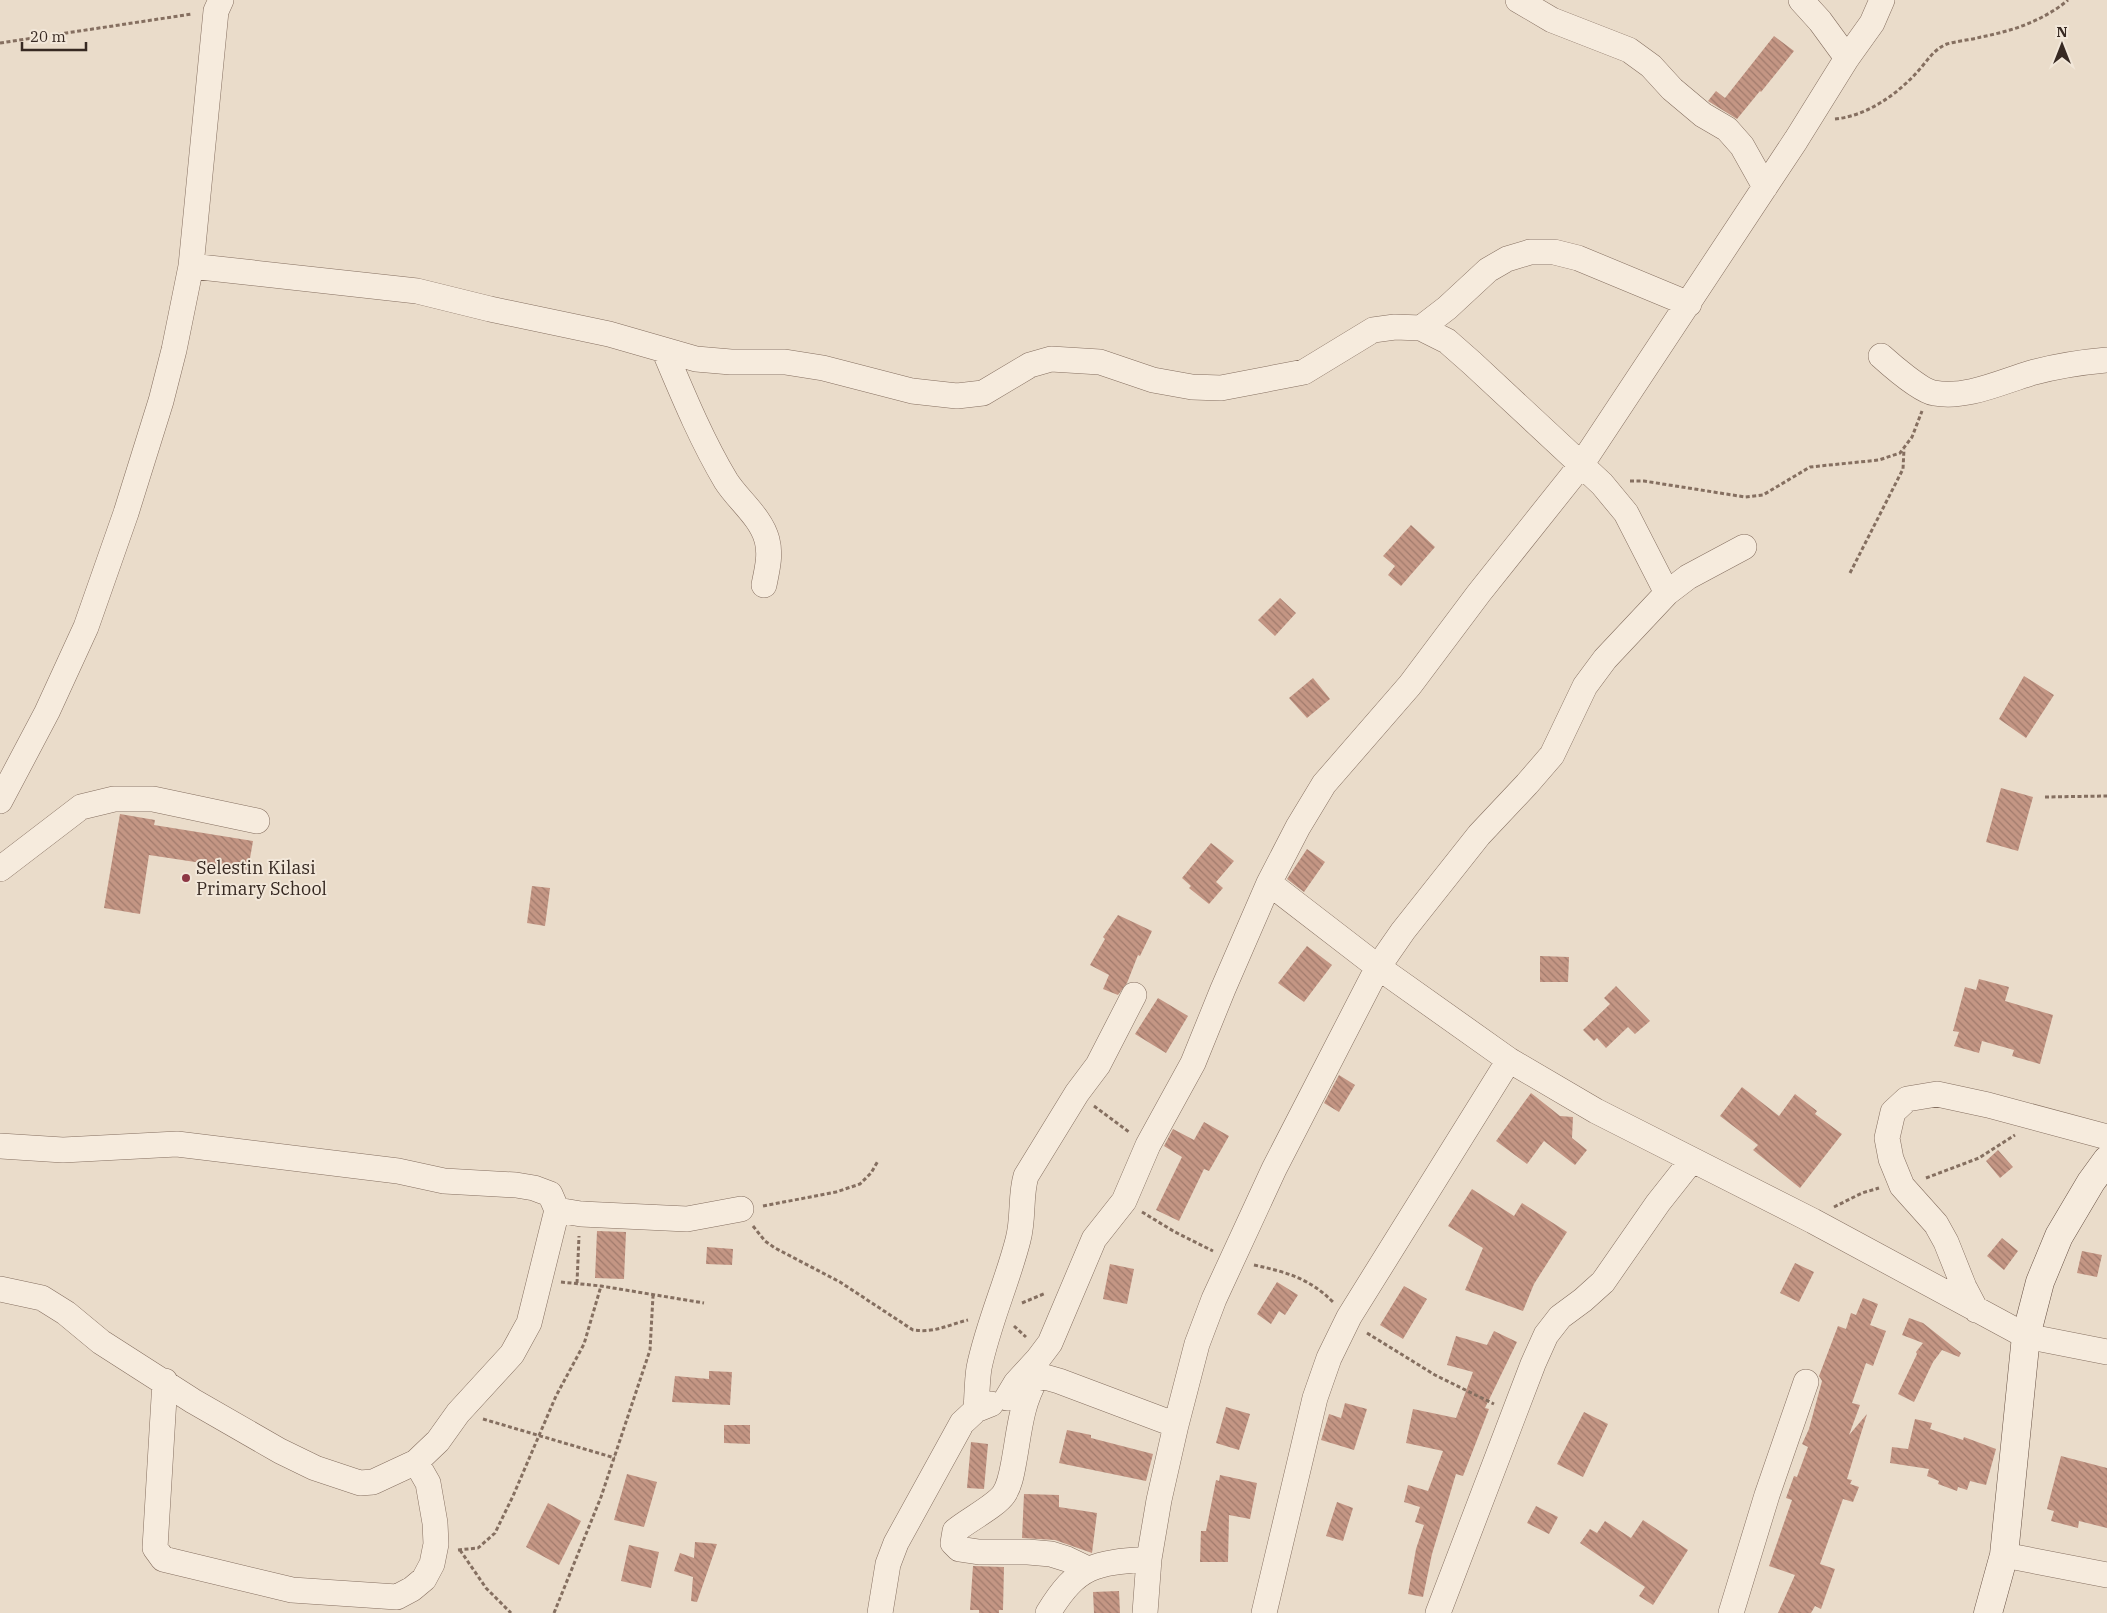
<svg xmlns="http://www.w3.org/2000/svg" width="2107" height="1613" viewBox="0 0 2107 1613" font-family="'IBM Plex Serif',serif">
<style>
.building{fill:url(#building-back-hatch)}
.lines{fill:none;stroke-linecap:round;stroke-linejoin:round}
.street-casing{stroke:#856f60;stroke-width:26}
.secondary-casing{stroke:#675043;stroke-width:29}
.path{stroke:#856f60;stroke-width:3;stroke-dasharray:4 2.5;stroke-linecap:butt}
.street{stroke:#f6ebdd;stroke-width:25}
.secondary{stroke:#f6ebdd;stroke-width:28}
.poi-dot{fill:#8d3744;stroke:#f2e7d9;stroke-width:2}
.labels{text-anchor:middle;stroke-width:4;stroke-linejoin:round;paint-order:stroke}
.poi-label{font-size:18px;fill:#372922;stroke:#f2e7d9;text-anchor:start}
</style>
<defs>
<pattern id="building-back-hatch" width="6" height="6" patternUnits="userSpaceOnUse" patternTransform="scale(1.25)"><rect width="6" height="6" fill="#c49684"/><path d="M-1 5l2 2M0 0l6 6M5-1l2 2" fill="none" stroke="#a07a6c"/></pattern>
</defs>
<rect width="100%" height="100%" fill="#eadcca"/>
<!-- building -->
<path class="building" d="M1774,36L1794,51L1761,92L1760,91L1737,119L1708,101L1716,91L1725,98Z
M1411,525L1435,547L1401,586L1388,575L1395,566L1383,556Z
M1280,598L1296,613L1275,636L1258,620Z
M2024,676L2054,695L2026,738L1999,719Z
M1313,678L1330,699L1307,718L1289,698Z
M2001,788L2033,797L2018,851L1986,842Z
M120,814L155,820L154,825L253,841L248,870L149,855L140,914L104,908Z
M1211,843L1234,861L1216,882L1223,888L1209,904L1189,888L1191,886L1182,878Z
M1307,849L1325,862L1304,892L1287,879Z
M532,886L550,888L545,926L527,923Z
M1118,915L1152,931L1140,956L1138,955L1127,983L1118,995L1103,989L1109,975L1090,965L1105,939L1103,937Z
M1307,946L1332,965L1304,1002L1278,983Z
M1540,956L1569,957L1568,982H1540Z
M1979,979L2009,987L2005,1001L2053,1015L2040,1064L2012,1056L2014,1050L1982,1041L1979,1053L1954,1046L1959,1032L1953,1031L1965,987L1976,990Z
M1616,986L1650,1021L1635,1034L1628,1027L1606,1048L1597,1038L1594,1041L1583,1030L1610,1004L1604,998Z
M1158,998L1188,1016L1166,1053L1135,1034Z
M1339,1075L1355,1085L1339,1112L1324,1103Z
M1742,1087L1779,1116L1795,1094L1817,1111L1815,1114L1842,1134L1800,1188L1753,1150L1758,1145L1720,1116Z
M1531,1093L1560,1116L1573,1117L1572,1138L1587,1150L1575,1165L1544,1141L1527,1164L1496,1141Z
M1204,1122L1229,1136L1209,1171L1204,1169L1179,1221L1156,1210L1182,1157L1164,1146L1173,1129L1194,1140Z
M1998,1150L2013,1167L2000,1178L1986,1161Z
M1472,1189L1514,1216L1522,1203L1567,1232L1534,1284L1523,1311L1465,1290L1483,1248L1448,1226Z
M597,1231L626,1232L624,1279L595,1278Z
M2002,1238L2018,1251L2004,1270L1987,1256Z
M707,1247L733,1249L732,1265L706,1264Z
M2082,1251L2102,1255L2097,1277L2077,1273Z
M1795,1263L1814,1272L1799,1302L1780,1293Z
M1110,1264L1134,1269L1127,1304L1103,1299Z
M1277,1282L1298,1295L1285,1315L1279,1311L1271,1324L1257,1314Z
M1404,1286L1427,1299L1403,1339L1380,1325Z
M1863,1298L1878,1304L1870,1325L1886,1331L1873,1366L1866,1363L1852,1403L1860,1405L1849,1435L1867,1414L1847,1479L1852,1480L1850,1484L1859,1487L1853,1502L1843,1499L1820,1564L1835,1569L1821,1609L1815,1606L1811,1613H1778L1795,1575L1769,1566L1792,1500L1786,1498L1794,1476L1797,1477L1808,1447L1802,1444L1809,1429L1822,1381L1819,1376L1838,1326L1846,1329L1851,1313L1856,1315Z
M1909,1318L1923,1323L1961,1353L1959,1357L1942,1350L1933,1362L1914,1402L1898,1394L1917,1354L1916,1352L1923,1343L1902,1335Z
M1494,1331L1517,1342L1485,1408L1489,1409L1463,1476L1456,1474L1432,1554L1423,1597L1408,1594L1416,1549L1424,1525L1415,1522L1420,1507L1404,1502L1408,1485L1428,1491L1443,1451L1406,1443L1413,1409L1456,1418L1473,1372L1447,1365L1456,1336L1487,1345Z
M709,1371L732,1372L730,1405L672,1402L675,1376L709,1379Z
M1345,1403L1367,1409L1354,1450L1321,1440L1329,1414L1341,1418Z
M1226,1407L1250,1414L1239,1450L1216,1443Z
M1584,1412L1608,1424L1583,1477L1557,1464Z
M1915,1419L1932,1423L1930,1429L1963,1440L1964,1437L1996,1449L1986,1485L1970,1481L1967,1490L1958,1487L1957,1491L1938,1484L1939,1481L1927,1476L1929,1469L1890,1463L1892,1447L1908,1449Z
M724,1425H750V1444L724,1443Z
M1067,1430L1091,1435V1438L1153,1454L1146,1481L1059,1463Z
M971,1442L988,1444L984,1489L967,1488Z
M2061,1456L2107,1468V1528L2079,1521L2078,1528L2051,1521L2054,1511L2047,1509Z
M627,1474L657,1482L644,1527L614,1520Z
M1220,1475L1257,1483L1250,1519L1229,1515L1228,1562H1200L1201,1531H1206L1216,1480L1219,1481Z
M1024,1494L1059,1495V1507L1097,1513L1092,1553L1055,1540L1022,1538Z
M1337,1502L1353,1508L1343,1541L1326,1536Z
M548,1503L581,1521L559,1565L526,1547Z
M1536,1506L1558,1517L1549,1534L1527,1523Z
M1643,1520L1688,1550L1653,1605L1639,1596L1645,1587L1580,1543L1590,1529L1597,1533L1605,1521L1631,1538Z
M695,1542L717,1544L697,1602L691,1601L693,1577L674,1571L680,1553L694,1558Z
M629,1545L659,1552L651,1588L621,1581Z
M973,1566L1004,1567L1003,1610H999V1613H979V1610H970Z
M1119,1591L1120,1613H1094L1093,1592Z"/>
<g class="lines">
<defs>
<path id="street" d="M1518,0L1552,20L1629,50L1651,66L1672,89L1703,115L1727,129L1742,146L1765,187
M1801,0L1820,21L1847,58
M191,266L417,291L490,309L609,334L696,359L731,362H785L823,368L912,391L957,396L983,393L1030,365L1051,359L1100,362L1153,380L1192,387L1221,388L1304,372L1373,330L1395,327L1421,328L1447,341L1472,363L1602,484L1626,513L1667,593
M1421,328L1447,308L1488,270L1507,259L1530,252H1554L1578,258L1689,304
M664,350C683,395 701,439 726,481C738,500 761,517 767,540C771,555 767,570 764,585
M1881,356C1891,365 1921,391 1934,393C1966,399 2001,382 2031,373C2053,367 2084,362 2107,360
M0,801L47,712L86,627L126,513L161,401L174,350L191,266L216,11L221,0
M0,869L81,807L114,799H153L257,821
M1269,883L1378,967L1509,1060L1596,1111L1813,1221L2026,1336L2107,1352
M0,1146L63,1150L177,1144L398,1171L444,1181L516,1185L534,1188L550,1194L557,1210L581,1214L687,1219L741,1209
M0,1289L42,1298L66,1313L101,1342L193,1401L280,1451L315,1468L360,1483L373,1482L416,1462L438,1441L458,1413L512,1354L529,1323L557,1210
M1976,1310L1964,1287L1946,1242L1936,1224L1902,1186L1891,1159L1887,1138L1893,1112L1907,1099L1937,1094L1988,1105L2107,1137
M165,1381L155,1548L163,1559L292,1590L397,1597L412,1589L424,1579L432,1564L436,1544L435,1523L428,1483L416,1462
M1007,1398L1016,1383L1038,1359L1050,1343L1094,1239L1124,1201L1148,1145L1193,1063L1223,989L1269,883L1298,827L1324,784L1410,685L1479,593L1581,465L1796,140L1847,58L1872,23L1882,0
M976,1410C977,1396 977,1381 979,1368C988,1324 1007,1283 1018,1240C1024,1218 1020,1196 1026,1176L1077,1093L1098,1065L1134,995
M2004,1555L2107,1575
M1088,1569L1067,1559L1051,1554L1028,1552H979L959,1549L953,1543L955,1531C968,1520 996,1506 1004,1494C1010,1485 1012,1472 1014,1461C1019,1434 1021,1403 1036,1379L1045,1377L1059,1381L1176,1425
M880,1613L888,1564L896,1543L962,1423L976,1410L991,1404
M1048,1613C1078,1564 1095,1563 1149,1559
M1145,1613L1149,1559L1159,1500L1176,1425L1197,1344L1214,1299L1274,1169L1378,967L1403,931L1479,835L1527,784L1552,755L1585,686L1605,659L1667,593L1688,577L1744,547
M1264,1613L1315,1398L1329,1358L1349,1317L1509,1060
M1438,1613L1533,1364L1546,1335L1560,1317L1583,1300L1603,1282L1658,1203L1692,1160
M1731,1613L1767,1495L1806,1382"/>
<path id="secondary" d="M1988,1613L2004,1555L2026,1336L2040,1282L2059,1236L2091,1182L2107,1160"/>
</defs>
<!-- street casing -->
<use href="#street" class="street-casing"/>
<!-- secondary casing -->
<use href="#secondary" class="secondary-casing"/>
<!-- path -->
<path class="path" d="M0,43L192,14
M1835,119C1867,116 1898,94 1919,70C1928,60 1934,49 1947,44C1957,41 1970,40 1981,37C2012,31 2043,21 2068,0
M1630,481H1644L1745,497L1763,495L1810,467L1879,460L1900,453L1912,437L1922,411
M1850,573L1903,469L1904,449
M2045,797L2107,796
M1094,1106L1129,1132
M1926,1178L1979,1158L2015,1135
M763,1206L836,1192L860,1184L871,1173L878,1161
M1834,1207L1862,1193L1879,1188
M1142,1212L1175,1232L1213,1251
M753,1226L765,1241L775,1248L840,1282L913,1330C936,1333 947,1325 968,1320
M1254,1265C1286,1272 1309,1278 1333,1302
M561,1282L601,1286L704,1303
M577,1283L579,1236
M1022,1303L1046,1293
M1014,1326L1026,1337
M1367,1333L1435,1375L1494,1404
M483,1419L615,1458
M458,1550L478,1548L495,1533L513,1496L556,1396L584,1344L601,1286
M460,1550L486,1588L511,1613
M554,1613L601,1497L650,1350L653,1296"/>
<!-- street -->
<use href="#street" class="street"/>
<!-- secondary -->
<use href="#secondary" class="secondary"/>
</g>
<!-- markers -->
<circle class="poi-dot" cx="186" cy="878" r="5"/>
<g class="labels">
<!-- poi labels -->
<g class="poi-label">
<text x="196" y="874">Selestin Kilasi<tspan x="196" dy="21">Primary School</tspan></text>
</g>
</g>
<!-- north arrow -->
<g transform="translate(2062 45)" stroke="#f2e7d9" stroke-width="4" paint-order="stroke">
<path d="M0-4L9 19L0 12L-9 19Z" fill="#372922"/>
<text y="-8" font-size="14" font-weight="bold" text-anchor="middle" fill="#372922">N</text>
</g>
<!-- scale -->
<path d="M22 42v8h64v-8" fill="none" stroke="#372922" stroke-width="2.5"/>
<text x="30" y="42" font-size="15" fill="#372922" stroke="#f2e7d9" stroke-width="4" paint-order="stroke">20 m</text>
</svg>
